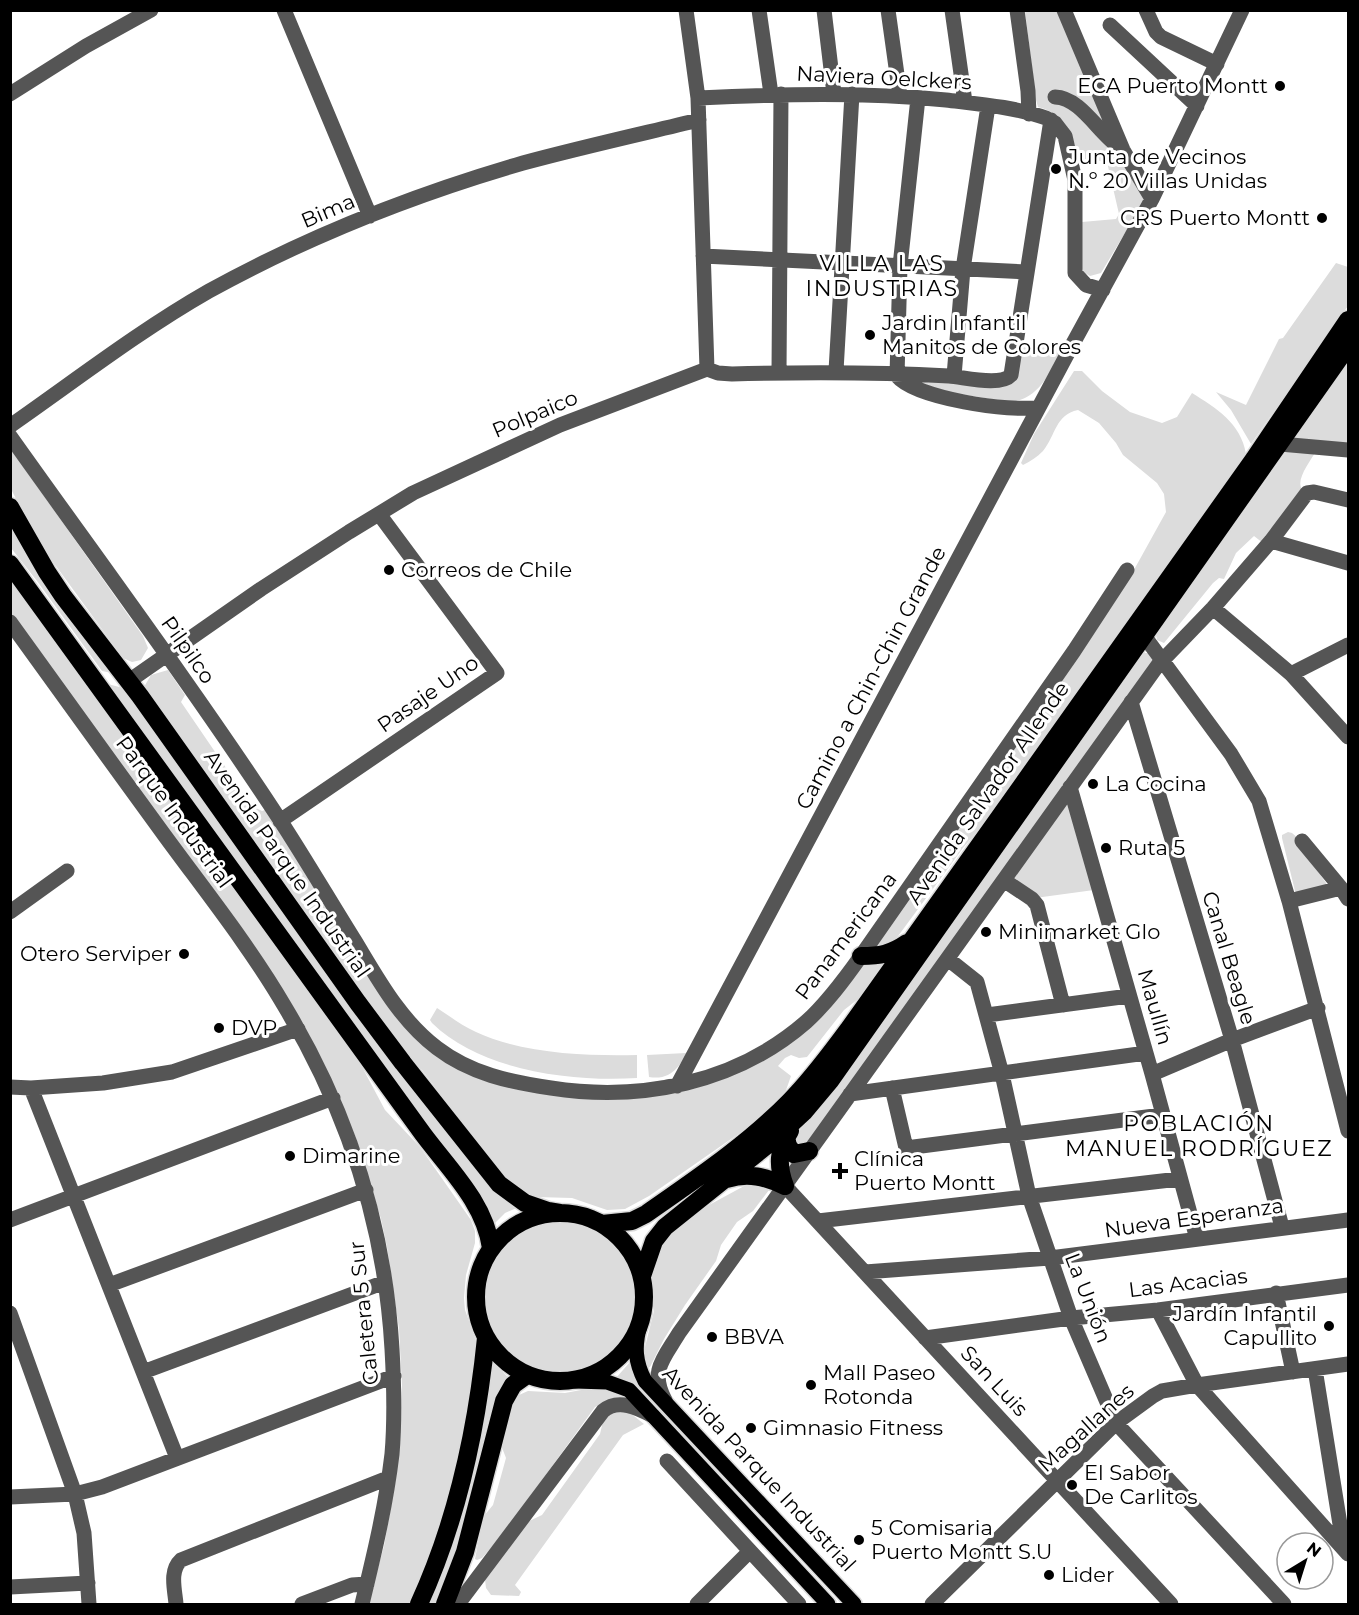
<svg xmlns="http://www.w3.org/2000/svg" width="1359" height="1615" viewBox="0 0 1359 1615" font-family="Montserrat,sans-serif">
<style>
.green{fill:#dcdcdc}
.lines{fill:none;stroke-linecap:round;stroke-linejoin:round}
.major-casing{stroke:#dbdbdb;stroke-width:18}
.highway-casing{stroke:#dbdbdb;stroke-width:21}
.minor{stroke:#555;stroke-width:15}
.major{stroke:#000;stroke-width:15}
.highway{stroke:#000;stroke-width:18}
.poi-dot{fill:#000;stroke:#fff;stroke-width:2}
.labels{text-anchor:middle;stroke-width:6;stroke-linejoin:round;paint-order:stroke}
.street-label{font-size:21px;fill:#000;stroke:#fff}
.poi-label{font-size:21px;fill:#000;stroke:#fff;text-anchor:start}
.neighbourhood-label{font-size:22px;letter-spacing:1.5px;fill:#000;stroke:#fff}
</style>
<rect width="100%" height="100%" fill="#fff"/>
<!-- green -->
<path class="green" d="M1025,11H1061L1146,198L1101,273L1090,276L1085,273L1082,269V222L1116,219L1119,214L1107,162L1079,158C1070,132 1068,115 1038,107L1036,100Z
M1336,263L1348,267V306L1251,444L1231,410L1216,392L1246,405L1279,339L1283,338Z
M1019,343L1063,347C1050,371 1041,398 1011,402L926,389L907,376L1000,383Z
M1348,360V444L1296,439V436Z
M1074,371H1082L1102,391L1130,412L1162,423L1177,417L1192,393C1216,408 1241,423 1246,454L982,826L963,848L890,947L874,946L1063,677L1135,568L1166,512L1164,494L1157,483L1123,455L1116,443L1099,423L1078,410C1055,415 1056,435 1043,451C1037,457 1031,461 1023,465L1021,463L1034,434Z
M10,448L143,636L148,648L141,660L132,662L123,658L37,540L11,489Z
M1316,451C1310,462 1294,481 1303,491L1263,543L1254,536L1236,553L1224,579L1219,578L1213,583L1164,643L1157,640L1156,635L1286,452Z
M10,518L112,673L102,671L37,581L11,548Z
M10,581L361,1065L385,1110L420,1147L471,1220L475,1231V1243L466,1275L464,1298L465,1310L475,1338L478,1359L459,1463L439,1534L412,1604H368L384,1546L395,1484L402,1386L399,1329L387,1247L381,1219L356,1138L324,1064L242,931L11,613Z
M1144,653H1148L1153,658V661L804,1149L791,1141L858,1059L866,1045Z
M168,670L185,695L181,702L252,806L262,811L265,810L436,1053L584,1097L762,1059L862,963L887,961L862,996L844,1010L807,1057L799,1058L791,1055L785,1058L778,1066L791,1076L785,1093L774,1106L757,1121L649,1196L625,1209L607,1210L572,1198L536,1197L511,1185L449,1111L433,1084L422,1070L403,1054L341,970L144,687L151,675Z
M104,683L123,688L422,1101L456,1144L521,1206L505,1213L492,1226Z
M1066,804L1069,805L1094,890L1035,898L1011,880Z
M1288,832L1292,833L1299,839L1305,853L1326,883V886L1297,893L1295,891L1282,838V835Z
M437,1008C450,1016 462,1026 476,1032C523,1054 586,1056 637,1055V1078C572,1082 481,1071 432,1023L430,1020Z
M691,1046C681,1064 673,1081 649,1077L647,1055L686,1053Z
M754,1183L770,1189L769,1190L753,1211L737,1222L721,1245L716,1261L685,1305L664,1339L650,1367L646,1369L643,1355L654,1311L651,1276L658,1250L672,1230L698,1211L746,1185Z
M482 1297a78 78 0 1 1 156 0a78 78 0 1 1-156 0Z
M490,1360L509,1378C488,1396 478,1471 471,1500C462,1531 452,1562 441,1592L436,1604H425Z
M630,1362L634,1376L639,1384L753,1507L679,1429C658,1413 642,1384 616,1378Z
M597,1387L616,1389L634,1402L612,1399L595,1407L500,1538L482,1558L477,1560L475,1559L483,1517L493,1505L506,1458L501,1445L512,1403L519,1395L528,1391L565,1393Z
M629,1412L644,1424L623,1435L515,1585L521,1592L519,1596L491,1595L486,1588L485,1579L525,1523L542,1515L600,1434L604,1417L607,1413Z"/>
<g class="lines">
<defs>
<path id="major" d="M640,1325C634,1346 635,1362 645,1381L854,1604
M575,1381L607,1382L629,1390L828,1604"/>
<path id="highway" d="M10,507L47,572L63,596L140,696L358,1003L403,1063L499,1184L525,1203L548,1211L560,1213
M10,564L423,1134C449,1169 485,1203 491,1248
M861,956C880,956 891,954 907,943
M786,1137L788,1146L794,1154L809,1151
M727,1179C748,1172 766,1177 785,1186
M785,1186C777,1165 778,1150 790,1131
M476 1297a84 84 0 1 1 168 0a84 84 0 1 1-168 0Z
M602,1224L632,1221L646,1214C696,1179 747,1145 790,1101C812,1079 830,1054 848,1030L1254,459L1348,320
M642,1276L654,1241L665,1227L776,1138L804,1112L830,1081L1348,346
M419,1604C457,1521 477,1428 486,1338
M445,1604L465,1552L504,1401L513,1385L527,1375"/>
</defs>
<!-- major casing -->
<use href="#major" class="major-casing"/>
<!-- highway casing -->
<use href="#highway" class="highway-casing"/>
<!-- minor -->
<path class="minor" d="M284,10L370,216
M686,10L698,98L707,369
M759,10L771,94
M824,10L834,94
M888,10L900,96
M952,10L965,102
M1017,10L1028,91L1029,114
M1064,10L1123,150L1152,199
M1146,10L1156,32L1161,37L1217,64
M1110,25L1197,106
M10,94L86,46L151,10
M1055,97C1082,98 1099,135 1122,149
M698,98C781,94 863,92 946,100C979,104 1015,107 1046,118L1055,123L1065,136L1075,180V273L1086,285L1103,290
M918,98L900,266L897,376C915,398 1011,413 1039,407
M703,256L1026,272
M836,371L852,94
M779,373L781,94
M954,376L963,269L988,106
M10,426C76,380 139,331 209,291C307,237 416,194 523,163C582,147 641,134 699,120
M10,436C101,564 194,689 280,820C306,860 330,901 355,941C378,979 400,1020 437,1048C471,1074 510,1082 551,1088C641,1102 736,1083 806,1022C827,1003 844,980 861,956L1074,651L1127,570
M1280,444L1348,450
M1271,541L1348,563
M1213,608L1291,674L1348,737
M10,622C62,694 113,765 165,836C206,892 250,947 285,1007C348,1112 385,1227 392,1349C394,1384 395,1419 392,1454C386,1505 374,1555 362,1604
M1145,637L1231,754L1259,801L1289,901L1348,1131
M1291,674L1348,645
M129,681L261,589L349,532L413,493L560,425L707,369L718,373L732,374C805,372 876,372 949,376C964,377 1000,387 1011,375L1051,120
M1131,702L1232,1040L1282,1227
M1070,787L1152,1074L1197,1239
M280,821L497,673L379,514
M1302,841L1341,888
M1005,881L1032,899L1037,905L1063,1005
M1289,901L1341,888L1348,899
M10,912L67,871
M948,959L977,982L1002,1074L1029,1196L1071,1318L1116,1423L1284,1604
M987,1015L1129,996
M1152,1074L1232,1040L1318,1008
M677,1086L1070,349L1152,199L1242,10
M10,1087L31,1088L103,1083L172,1072L298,1029
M31,1088L177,1458
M892,1088L906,1148L1162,1115
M850,1094L1146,1053
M785,1186L1171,1604
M10,1220L333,1098
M818,1221L1179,1179
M865,1272L1050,1258L1348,1220
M109,1285L366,1190
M1276,1293L1293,1372
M1158,1310L1197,1385L1348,1554
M10,1313L75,1494L84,1533L89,1604
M925,1338L1071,1318L1158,1310L1348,1285
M1315,1369L1344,1549
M143,1372L385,1282
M665,1400C649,1371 664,1358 679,1333L1158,665L1213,608L1271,541L1307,493L1314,492L1348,500
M667,1461L799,1604
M10,1497L75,1494L102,1487L394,1376
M10,1587L88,1583
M176,1604C175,1590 169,1571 181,1560L388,1478
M302,1604L352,1585L367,1584
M458,1604L603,1411C618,1398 638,1408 653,1416
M697,1604L750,1551
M932,1604L1116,1423L1153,1396L1162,1391L1197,1385L1348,1364"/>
<!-- major -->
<use href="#major" class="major"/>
<!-- highway -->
<use href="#highway" class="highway"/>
</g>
<!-- markers -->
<g class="poi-dot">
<circle cx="1280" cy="86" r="6"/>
<circle cx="1056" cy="169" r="6"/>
<circle cx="1322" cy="218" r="6"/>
<circle cx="870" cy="335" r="6"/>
<circle cx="389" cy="570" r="6"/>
<circle cx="1093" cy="784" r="6"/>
<circle cx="1106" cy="848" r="6"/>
<circle cx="986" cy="932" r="6"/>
<circle cx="184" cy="954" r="6"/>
<circle cx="219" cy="1028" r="6"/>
<circle cx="290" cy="1156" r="6"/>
<path d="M837 1162h6v6h6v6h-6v6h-6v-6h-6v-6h6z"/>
<circle cx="1329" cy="1326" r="6"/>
<circle cx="712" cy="1337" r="6"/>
<circle cx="811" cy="1385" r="6"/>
<circle cx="751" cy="1428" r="6"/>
<circle cx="1072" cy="1485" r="6"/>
<circle cx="859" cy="1540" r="6"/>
<circle cx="1049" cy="1575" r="6"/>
</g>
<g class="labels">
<!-- street labels -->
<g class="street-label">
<text transform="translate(884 78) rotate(3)" y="7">Naviera Oelckers</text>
<text transform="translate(328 211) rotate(-23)" y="7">Bima</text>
<text transform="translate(535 414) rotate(-23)" y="7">Polpaico</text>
<text transform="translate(188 650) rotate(55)" y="7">Pilpilco</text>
<text transform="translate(871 678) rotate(-62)" y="7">Camino a Chin-Chin Grande</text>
<text transform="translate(428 694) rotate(-35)" y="7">Pasaje Uno</text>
<text transform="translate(988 793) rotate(-55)" y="7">Avenida Salvador Allende</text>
<text transform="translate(174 812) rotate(54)" y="7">Parque Industrial</text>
<text transform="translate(287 864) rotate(55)" y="7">Avenida Parque Industrial</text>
<text transform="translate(846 936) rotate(-53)" y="7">Panamericana</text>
<text transform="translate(1229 958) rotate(73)" y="7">Canal Beagle</text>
<text transform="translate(1155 1007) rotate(74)" y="7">Maullín</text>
<text transform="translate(1194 1218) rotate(-8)" y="7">Nueva Esperanza</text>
<text transform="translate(1188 1283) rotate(-7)" y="7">Las Acacias</text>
<text transform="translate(1088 1298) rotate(69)" y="7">La Unión</text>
<text transform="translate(364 1313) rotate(-96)" y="7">Caletera 5 Sur</text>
<text transform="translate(994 1381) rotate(47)" y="7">San Luis</text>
<text transform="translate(1086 1428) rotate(-42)" y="7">Magallanes</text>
<text transform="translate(759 1469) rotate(47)" y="7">Avenida Parque Industrial</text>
</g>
<!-- poi labels -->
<g class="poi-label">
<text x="1268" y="93" text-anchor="end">ECA Puerto Montt</text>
<text x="1068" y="164">Junta de Vecinos<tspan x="1068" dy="24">N.º 20 Villas Unidas</tspan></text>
<text x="1310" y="225" text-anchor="end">CRS Puerto Montt</text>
<text x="882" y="330">Jardin Infantil<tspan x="882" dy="24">Manitos de Colores</tspan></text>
<text x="401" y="577">Correos de Chile</text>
<text x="1105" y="791">La Cocina</text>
<text x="1118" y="855">Ruta 5</text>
<text x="998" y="939">Minimarket Glo</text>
<text x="172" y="961" text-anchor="end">Otero Serviper</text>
<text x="231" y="1035">DVP</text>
<text x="302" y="1163">Dimarine</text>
<text x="854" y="1166">Clínica<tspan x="854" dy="24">Puerto Montt</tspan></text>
<text x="1317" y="1321" text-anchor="end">Jardín Infantil<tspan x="1317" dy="24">Capullito</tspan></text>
<text x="724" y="1344">BBVA</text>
<text x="823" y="1380">Mall Paseo<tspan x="823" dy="24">Rotonda</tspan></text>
<text x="763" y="1435">Gimnasio Fitness</text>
<text x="1084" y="1480">El Sabor<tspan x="1084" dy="24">De Carlitos</tspan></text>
<text x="871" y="1535">5 Comisaria<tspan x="871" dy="24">Puerto Montt S.U</tspan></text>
<text x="1061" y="1582">Lider</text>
</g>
<!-- neighbourhood labels -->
<g class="neighbourhood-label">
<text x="882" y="271">VILLA LAS<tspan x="882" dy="25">INDUSTRIAS</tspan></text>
<text x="1199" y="1131">POBLACIÓN<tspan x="1199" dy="25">MANUEL RODRÍGUEZ</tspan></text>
</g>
</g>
<!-- border -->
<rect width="1359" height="1615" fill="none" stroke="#000000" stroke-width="24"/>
<!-- north arrow -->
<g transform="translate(1305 1561) rotate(38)"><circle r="28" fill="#ffffff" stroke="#999999" stroke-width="1.5"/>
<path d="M0-4.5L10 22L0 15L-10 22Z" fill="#000000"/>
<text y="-9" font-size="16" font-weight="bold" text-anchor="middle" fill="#000000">N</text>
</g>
</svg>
